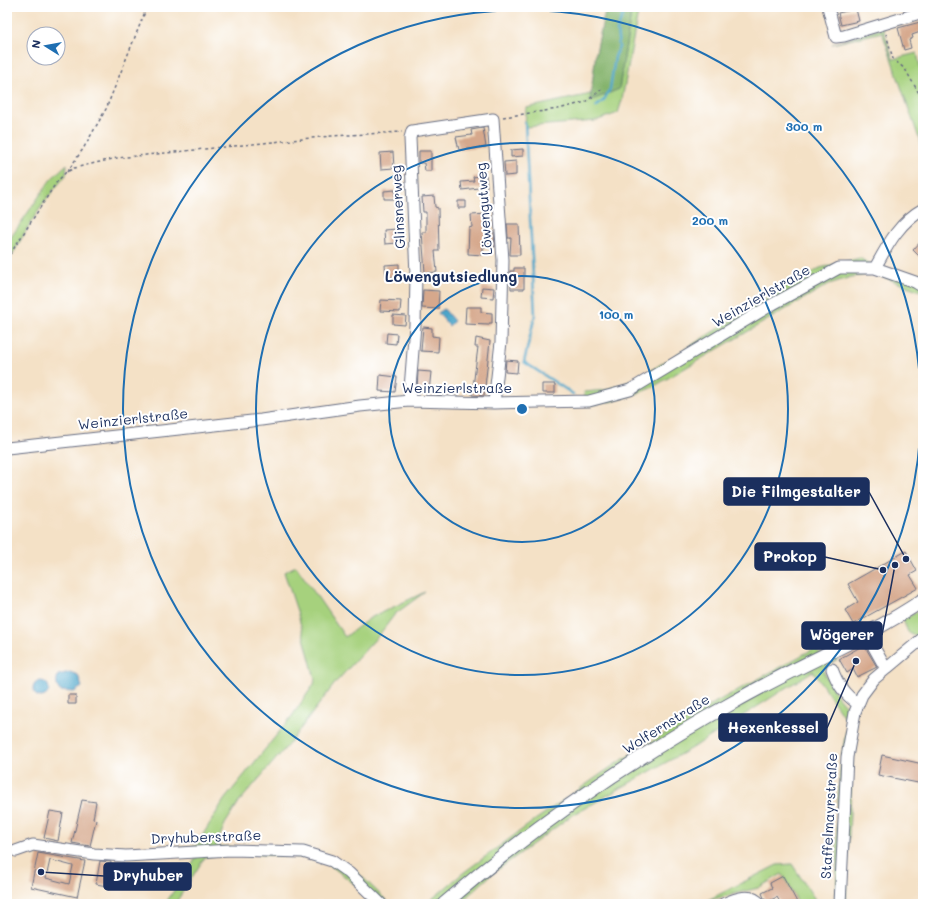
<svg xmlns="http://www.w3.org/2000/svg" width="930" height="911" viewBox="0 0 930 911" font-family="Mali,sans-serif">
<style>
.green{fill:#a6d17d;stroke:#60806e}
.forest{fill:#84b36c;stroke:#507165}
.water{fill:#4ca5c9;stroke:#346a94}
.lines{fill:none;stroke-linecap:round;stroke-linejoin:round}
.stream{stroke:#4ca5c9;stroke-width:2.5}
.building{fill:#d6a88c;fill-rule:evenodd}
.minor-casing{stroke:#676d82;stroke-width:13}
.major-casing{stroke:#676d82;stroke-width:15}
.path{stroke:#676d82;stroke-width:1.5;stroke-dasharray:3 3;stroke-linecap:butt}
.minor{stroke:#fff;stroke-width:11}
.major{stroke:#fff;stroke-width:13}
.ring{fill:none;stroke:#1f6fb2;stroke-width:2}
.labels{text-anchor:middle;stroke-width:4;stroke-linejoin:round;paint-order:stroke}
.street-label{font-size:14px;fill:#1b2f5e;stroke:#fff}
.neighbourhood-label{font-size:15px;font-weight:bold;fill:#1b2f5e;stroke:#fff}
.centre{fill:#1f6fb2;stroke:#fff;stroke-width:2}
.ring-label{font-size:12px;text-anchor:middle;font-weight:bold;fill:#1f6fb2;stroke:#fff;stroke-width:4;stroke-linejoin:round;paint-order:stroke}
.leader{fill:none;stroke:#1b2f5e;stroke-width:1.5}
.callout-dot{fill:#1b2f5e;stroke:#fff;stroke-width:1.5}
.callout{fill:#1b2f5e;stroke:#1b2f5e;stroke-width:1.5}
.callout-label{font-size:15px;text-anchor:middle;font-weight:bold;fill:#fff}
</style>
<rect width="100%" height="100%" fill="#fff"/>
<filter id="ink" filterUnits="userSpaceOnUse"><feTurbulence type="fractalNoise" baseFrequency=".025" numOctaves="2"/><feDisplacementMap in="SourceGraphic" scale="8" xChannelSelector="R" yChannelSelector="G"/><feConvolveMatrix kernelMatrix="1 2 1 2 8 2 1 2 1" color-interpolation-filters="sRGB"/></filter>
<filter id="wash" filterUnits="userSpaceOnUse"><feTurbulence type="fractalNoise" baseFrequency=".012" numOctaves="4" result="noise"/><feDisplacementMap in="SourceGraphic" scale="16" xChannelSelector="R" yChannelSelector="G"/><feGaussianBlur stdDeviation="0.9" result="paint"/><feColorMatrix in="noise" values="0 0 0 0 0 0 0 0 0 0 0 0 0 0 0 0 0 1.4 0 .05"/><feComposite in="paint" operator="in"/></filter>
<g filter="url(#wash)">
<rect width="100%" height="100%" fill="#f4e1c6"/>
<!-- green -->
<path class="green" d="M632,7H639L622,100L618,113L595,121L525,127L526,108L591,94L590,101L619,89Z
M883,28L893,59L917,53L923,79V150L882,32L832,44Z
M67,164L66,175L48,197L31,222L7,264V243L51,179Z
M860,258L866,262L923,283V292L875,274L851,277L829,284L651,388C629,397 609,404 586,405L584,392L606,390L637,379L777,292L820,268Z
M296,566L345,637L370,618L425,592L395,614L379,635L336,682L288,745L239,802L225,824L216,846L326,855L356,871L390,904H376L357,886L326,862L313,858L235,853L205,857L175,904H165L197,856L157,850L196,846L224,800L292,716L314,684L315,679L297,611L284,572Z
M923,608V633L918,637L908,632L903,620Z
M815,648L818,652L838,659L824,668L823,670C830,686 838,699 851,711L853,743L846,904H836C838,844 834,781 848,723L813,671L697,745L571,816L492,874L459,904H426L463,873L535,820L614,765L716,702Z
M792,864L818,904H799L782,874L758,888L714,899L708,904H700L777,865Z"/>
<!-- forest -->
<path class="forest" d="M606,7H632L619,89L590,101L596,52Z"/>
<!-- water -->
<path class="water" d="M444,309L454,321L449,326L438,313Z
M70,672L78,675L82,687L74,692L60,691C56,686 56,681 58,675Z
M33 689a8 8 0 1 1 16 0a8 8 0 1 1-16 0Z"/>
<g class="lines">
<!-- stream -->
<path class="stream" d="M596,107L604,100L610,89L615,57L619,47L617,30L626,7
M525,122L535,315L524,362L573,394"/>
</g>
<g id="blocks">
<!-- building -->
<path class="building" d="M856,9L859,21L841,25L838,13Z
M920,22L923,31L912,35L913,38L909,40L911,48L904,50L898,28Z
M483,128L486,147L459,150L456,137L472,135L471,130Z
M523,149V156L511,157V150Z
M419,151H431V171H425L424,163H419Z
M393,152L394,168L381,169L380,153Z
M516,161V175L505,176L504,162Z
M486,175L487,187L462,190L461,182L474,181L473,177Z
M395,190V199H384V191Z
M434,196L435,207L438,208L439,251H435L437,272L425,273L422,232H426V212H423L422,197Z
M458,201H466V208H458Z
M489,214L490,232H494L495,247H483V255L468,254L469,228L472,227L471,215Z
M507,224H519L520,255H510L511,238H508Z
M397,229L398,243L385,244L384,230Z
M923,239V260L913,250Z
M399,264V277H386L385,265Z
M514,268H524V289H511L510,271H514Z
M482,287L494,288L493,298L481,297Z
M423,290L439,291L438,309L422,308Z
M381,300L401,301L400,312L380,311Z
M466,307H481V312L492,313V323H489V325L465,324Z
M393,315L406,316L405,325L393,324Z
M423,327L432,328V336L439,337L438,352L421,351Z
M387,333L397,334L396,344L386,343Z
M476,338L490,341L484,396L472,395L478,347H475Z
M506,360L518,361L517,373L505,372Z
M418,371L431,372L429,392L417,391Z
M380,375L397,377L395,392L379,391Z
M542,384H555V393H542Z
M906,551L917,571L910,575L918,588L853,624L845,610L858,602L848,584Z
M864,645L877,667L857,677L853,669L847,673L839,659Z
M68,695H76V704H68Z
M882,755L923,764V784L878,775Z
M82,800L96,802L93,819L96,820L90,846L72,843Z
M50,811L63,813L58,841L44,838Z
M38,853L85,861L77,897L31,887ZM50,860L73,866L69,884L46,878Z
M100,861L111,862L107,886L96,884Z
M783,876L798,904H781L777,897L767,902L764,898L762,893L772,888L770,883Z"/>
</g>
</g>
<g filter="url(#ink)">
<use href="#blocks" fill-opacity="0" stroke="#676d82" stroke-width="1"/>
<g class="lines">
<defs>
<path id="minor" d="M828,7L836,37L844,36L923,12
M875,268C887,246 899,222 923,209
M409,401L415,325L416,275L410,138L412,131L493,119L503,260L501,342L494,403
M7,448L261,420L360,406L409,401L494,403L589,401L630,390L773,304L839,268H875L915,282L923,287
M866,633L886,669
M832,669C838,685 844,694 858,704
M16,851L33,845L94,854L126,856L231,850L303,852L332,861L349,873L381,904
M723,904C735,899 751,892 760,904
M840,904L847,757L855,712L862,695L874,679L923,638"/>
<path id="major" d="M444,904C533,827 631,759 734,702C796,666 864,640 923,600"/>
</defs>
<!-- minor casing -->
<use href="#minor" class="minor-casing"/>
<!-- major casing -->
<use href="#major" class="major-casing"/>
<!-- path -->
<path class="path" d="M886,34L893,59L905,69L920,95L923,107
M503,117L558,109L586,102L602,89
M67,172L83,149L106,109L147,7
M7,259L56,183L65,173L74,168L117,158L331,136L402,132
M7,865L10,859"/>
<!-- minor -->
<use href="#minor" class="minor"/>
<!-- major -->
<use href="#major" class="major"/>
</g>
</g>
<!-- distance rings -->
<g class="ring">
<circle cx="522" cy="409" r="133"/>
<circle cx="522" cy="409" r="266"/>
<circle cx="522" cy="409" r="399"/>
</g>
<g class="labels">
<!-- street labels -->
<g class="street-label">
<text transform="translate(398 207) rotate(-93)" y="5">Glinsnerweg</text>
<text transform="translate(484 209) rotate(-94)" y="5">Löwengutweg</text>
<text transform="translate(761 296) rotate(-30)" y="5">Weinzierlstraße</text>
<text x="457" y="393">Weinzierlstraße</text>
<text transform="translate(133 419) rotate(-6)" y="5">Weinzierlstraße</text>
<text transform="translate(666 724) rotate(-32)" y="5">Wolfernstraße</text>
<text transform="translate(829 816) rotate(-87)" y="5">Staffelmayrstraße</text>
<text transform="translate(206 837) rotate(-2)" y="5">Dryhuberstraße</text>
</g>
<!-- neighbourhood labels -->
<g class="neighbourhood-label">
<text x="451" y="282">Löwengutsiedlung</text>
</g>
</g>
<circle cx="522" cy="409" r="6" class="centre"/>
<g class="ring-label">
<text x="804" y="131">300 m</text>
<text x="710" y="225">200 m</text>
<text x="616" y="319">100 m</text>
</g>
<!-- callouts -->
<path class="leader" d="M906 559L869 492M883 570L825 557M895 565L882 635M856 661L827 728M41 872L104 876"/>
<g class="callout-dot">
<circle cx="906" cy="559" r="4"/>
<circle cx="883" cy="570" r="4"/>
<circle cx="895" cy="565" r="4"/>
<circle cx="856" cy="661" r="4"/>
<circle cx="41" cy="872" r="4"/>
</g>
<g class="callout">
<rect x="724" y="478" width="145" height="27" rx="4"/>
<rect x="755" y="543" width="70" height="27" rx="4"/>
<rect x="802" y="622" width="80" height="27" rx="4"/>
<rect x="719" y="714" width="108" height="27" rx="4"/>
<rect x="104" y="863" width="87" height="27" rx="4"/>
</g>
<g class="callout-label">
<text x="796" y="497">Die Filmgestalter</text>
<text x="790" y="562">Prokop</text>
<text x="842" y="640">Wögerer</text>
<text x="773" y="733">Hexenkessel</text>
<text x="148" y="881">Dryhuber</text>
</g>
<!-- margin -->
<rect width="930" height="911" fill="none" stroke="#fff" stroke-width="24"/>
<!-- north arrow -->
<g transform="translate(46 46) rotate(281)"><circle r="19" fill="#ffffff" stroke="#a4acbf"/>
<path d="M0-3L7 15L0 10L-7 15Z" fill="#1f6fb2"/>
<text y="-6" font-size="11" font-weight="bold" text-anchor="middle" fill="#1b2f5e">N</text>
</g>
</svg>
